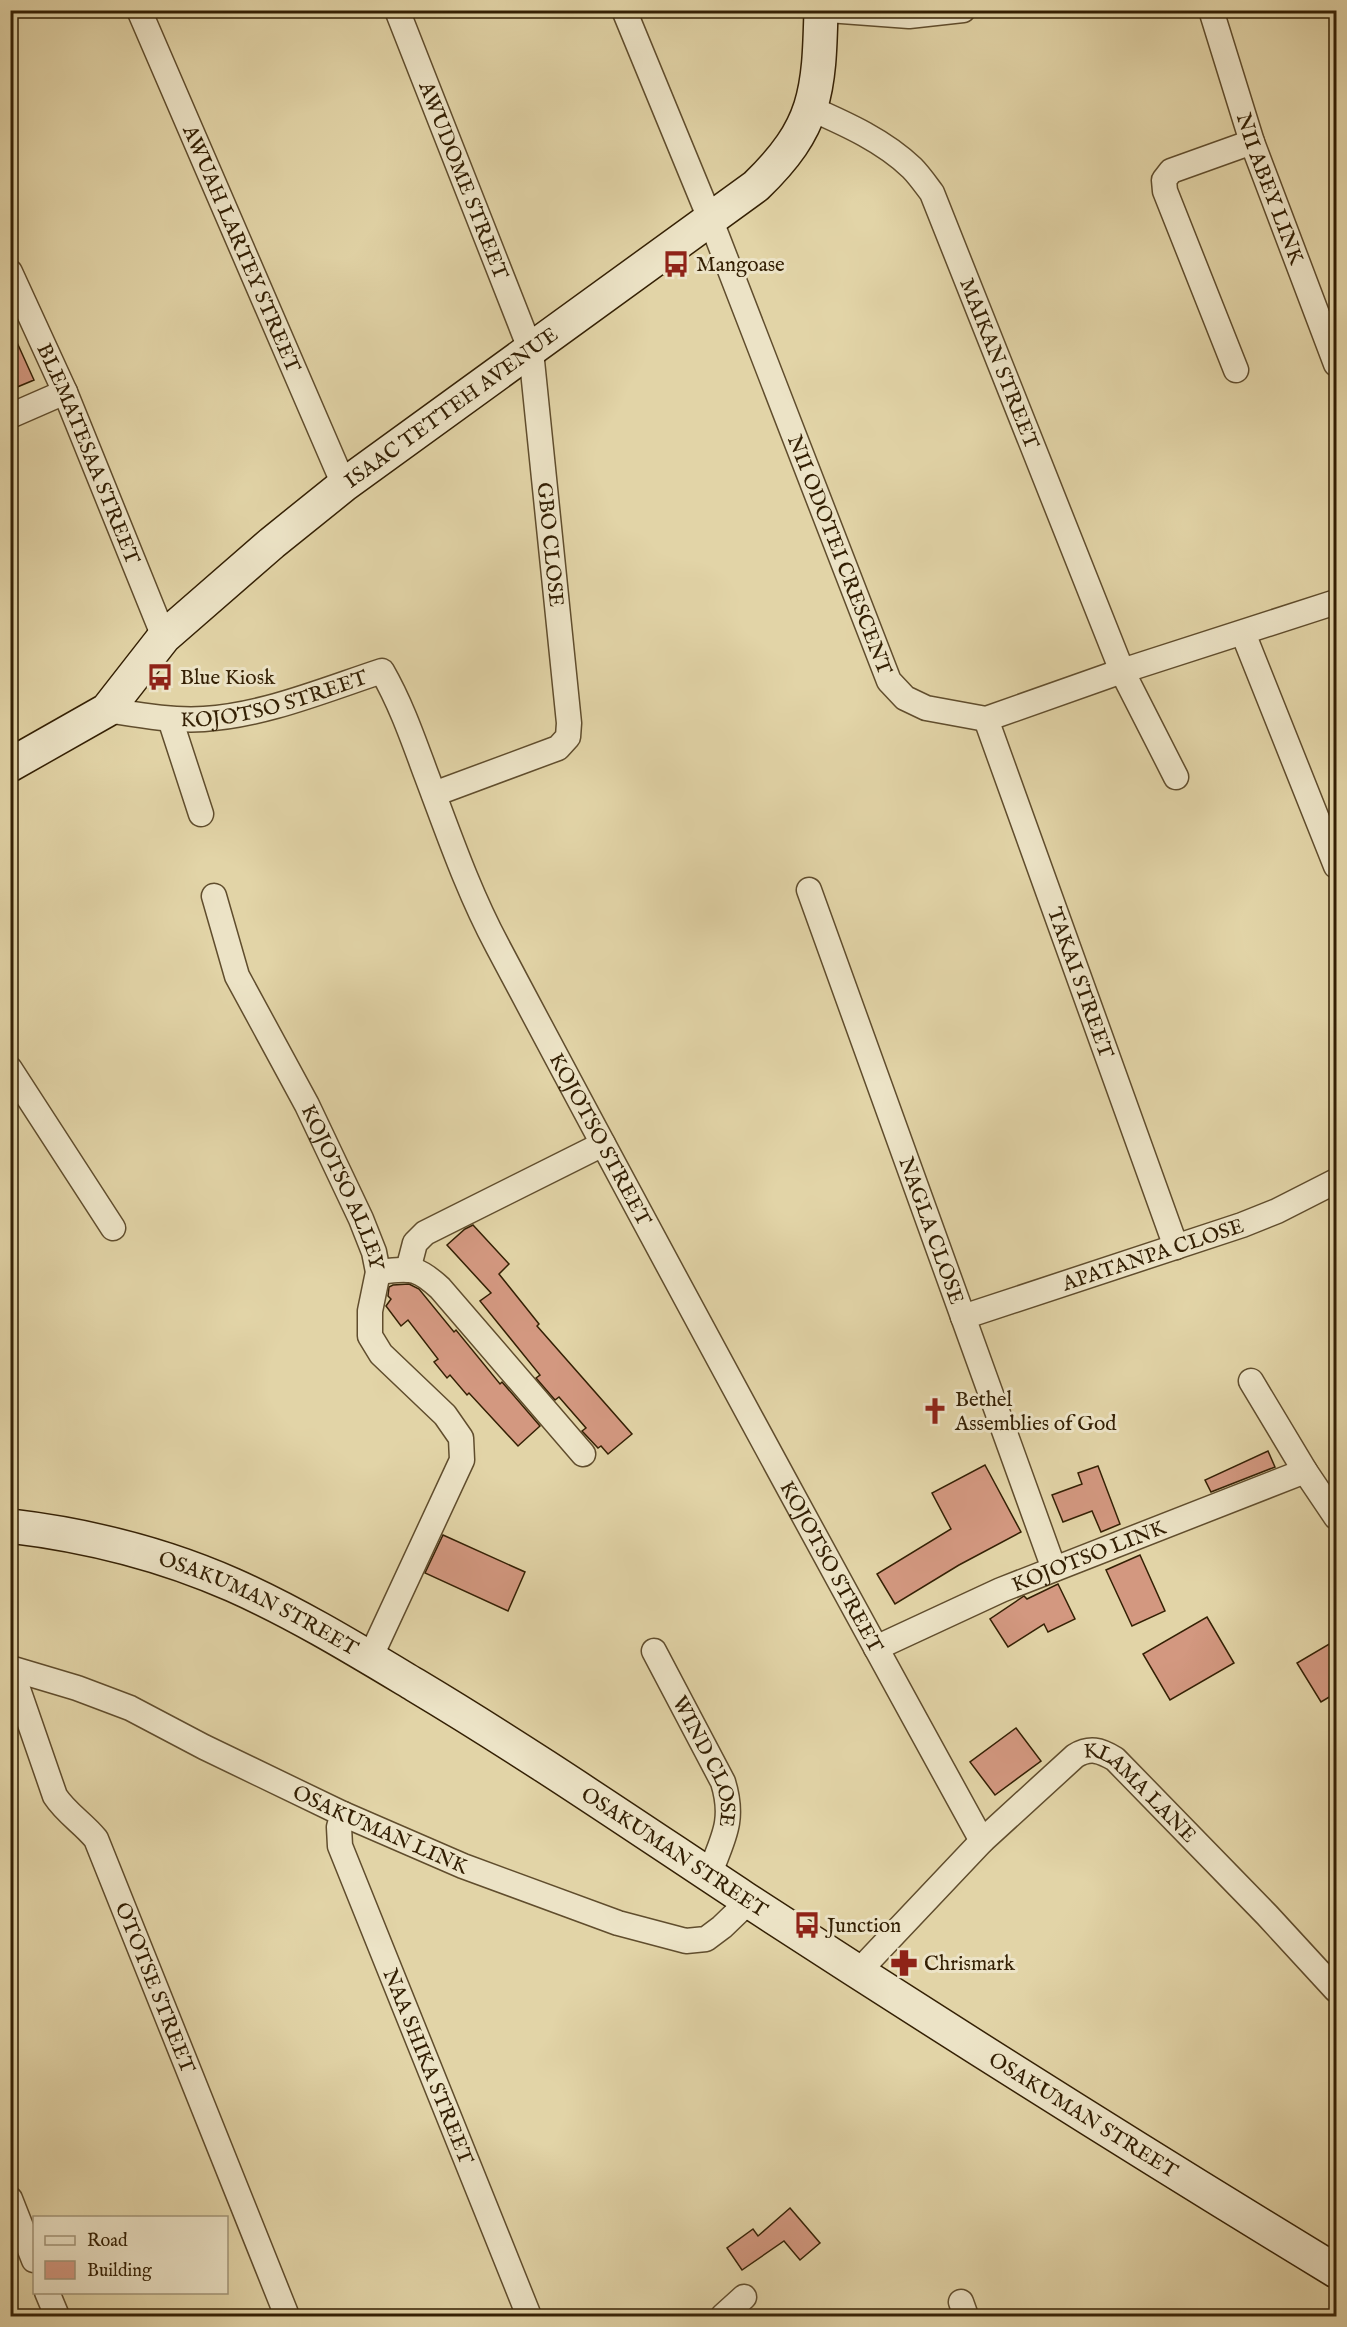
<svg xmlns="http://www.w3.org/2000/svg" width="1347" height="2327" viewBox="0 0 1347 2327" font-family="'IM FELL English',serif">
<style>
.building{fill:#d39880;stroke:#342004;stroke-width:1.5}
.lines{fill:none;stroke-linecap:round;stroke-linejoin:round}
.street-casing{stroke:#604d2d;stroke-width:27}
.secondary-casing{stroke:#342004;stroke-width:36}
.street{stroke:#ece3c6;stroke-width:24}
.secondary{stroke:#ece3c6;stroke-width:33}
.labels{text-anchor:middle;stroke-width:6;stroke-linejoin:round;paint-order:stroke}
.street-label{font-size:21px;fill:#342004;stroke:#ece3c6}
.poi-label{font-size:21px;fill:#342004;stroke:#ece3c6;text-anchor:start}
</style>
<rect width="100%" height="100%" fill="#e2d4a7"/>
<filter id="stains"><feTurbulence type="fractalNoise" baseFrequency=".00333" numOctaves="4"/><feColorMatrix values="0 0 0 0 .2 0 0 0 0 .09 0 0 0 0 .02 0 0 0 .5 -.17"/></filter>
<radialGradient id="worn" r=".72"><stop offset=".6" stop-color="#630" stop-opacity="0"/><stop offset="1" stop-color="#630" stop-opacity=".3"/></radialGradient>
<!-- building -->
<path class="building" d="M10,327L34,380L10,390Z
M473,1225L509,1264L499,1274L539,1324L537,1326L632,1434L608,1454L601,1446L598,1448L582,1431L586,1428L559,1397L555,1400L536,1378L540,1375L480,1301L491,1293L447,1245L465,1229Z
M409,1284L419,1289L454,1332L456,1330L500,1384L502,1382L540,1426L518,1446L469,1393L467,1395L450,1375L447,1378L434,1362L438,1359L408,1320L401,1326L386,1306L391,1299L388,1296L389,1287L393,1285Z
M1268,1451L1275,1467L1211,1492L1205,1480Z
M985,1465L1021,1532L959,1565L895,1604L877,1574L951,1529L932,1493Z
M1098,1466L1120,1524L1101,1532L1092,1511L1063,1522L1052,1495L1082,1484L1078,1473Z
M443,1535L525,1572L508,1611L425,1573Z
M1140,1555L1165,1611L1132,1626L1106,1570Z
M1058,1584L1075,1619L1048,1632L1044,1624L1008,1647L990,1619L1024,1596L1027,1599Z
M1207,1617L1234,1663L1170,1700L1143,1654Z
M1336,1640V1693L1321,1702L1297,1663Z
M1016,1728L1041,1761L995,1795L970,1762Z
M790,2208L820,2243L800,2260L784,2241L742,2270L727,2248L753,2229L758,2236Z"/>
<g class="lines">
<defs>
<g id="street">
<path id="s1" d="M139,10L344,485"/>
<path id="s2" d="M397,10L531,351L569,723L568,737L558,748L434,794"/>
<path id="s3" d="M624,10L711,221L889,681L905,698L926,708L986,719L1122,671L1336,602"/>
<path d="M828,10L909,16L963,10"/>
<path id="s4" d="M1211,10L1252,142L1336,364"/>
<path id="s5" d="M812,109C846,124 884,141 912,168C919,175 926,185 932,193L1122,671L1176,777"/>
<path id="s6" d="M10,272L65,392L164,637"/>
<path d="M1236,370L1165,191L1164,180L1171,171L1252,142"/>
<path d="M10,416L65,392"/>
<path d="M1243,633L1336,866"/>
<path id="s7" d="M107,710C139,715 171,721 204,719C265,715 324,690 382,671C401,704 413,739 426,774C448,832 468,891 497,945C656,1245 818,1543 982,1841"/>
<path d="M170,719L201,814"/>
<path id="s8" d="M986,719L1176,1247"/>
<path id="s9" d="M809,890L1054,1569"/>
<path id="s10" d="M214,896L237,976L307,1105L361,1219L374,1252L378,1272L370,1311V1336L381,1354L445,1415L461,1438L462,1460L370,1658"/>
<path d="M10,1069L113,1228"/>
<path d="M408,1270L415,1243L425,1233L603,1144"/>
<path d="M378,1272C410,1269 415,1265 440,1288L583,1454"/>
<path id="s11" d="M963,1317L1242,1225L1277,1211L1336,1181"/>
<path d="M1251,1381L1305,1471L1336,1517"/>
<path id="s12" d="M876,1648L1001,1590L1305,1471"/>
<path id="s13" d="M654,1651L723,1782C735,1821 723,1838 709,1875"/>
<path id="s14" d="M10,1668L77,1688L130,1708L204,1747L343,1814L463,1866L618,1923L686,1941L706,1939L722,1927L749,1901"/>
<path id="s15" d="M11,1669L55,1796C66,1813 83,1823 96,1839L287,2316"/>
<path id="s16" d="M343,1814L339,1827L340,1846L529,2316"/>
<path id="s17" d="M859,1971L982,1841L1075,1756C1090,1747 1100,1750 1115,1759L1267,1915L1336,1990"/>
<path d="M10,2199L34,2260"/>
<path d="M47,2292L57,2316"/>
<path d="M961,2302L966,2316"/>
<path d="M723,2316L744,2297"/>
</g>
<g id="secondary">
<path id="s18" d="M10,765L107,710L164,637L272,543L344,485L756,186C817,127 819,92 821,10"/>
<path id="s19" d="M10,1526C86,1535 163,1554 233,1585C296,1613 355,1649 415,1685C527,1752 635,1826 744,1898C939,2025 1137,2150 1336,2271"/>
</g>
</defs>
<!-- street casing -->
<use href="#street" class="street-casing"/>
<!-- secondary casing -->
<use href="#secondary" class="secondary-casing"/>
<!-- street -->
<use href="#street" class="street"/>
<!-- secondary -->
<use href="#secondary" class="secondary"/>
</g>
<!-- icons -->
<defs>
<symbol id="bus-bare" viewBox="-9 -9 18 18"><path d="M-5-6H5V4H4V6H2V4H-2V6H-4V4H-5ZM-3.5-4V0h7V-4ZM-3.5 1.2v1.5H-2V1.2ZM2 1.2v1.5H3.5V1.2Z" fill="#8f2418" stroke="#ece3c6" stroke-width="2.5" paint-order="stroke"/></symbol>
<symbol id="church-bare" viewBox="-9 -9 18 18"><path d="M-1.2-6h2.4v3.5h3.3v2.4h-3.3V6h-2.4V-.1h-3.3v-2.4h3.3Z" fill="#8f2418" stroke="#ece3c6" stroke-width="2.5" paint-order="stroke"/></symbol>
<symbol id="pharmacy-bare" viewBox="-9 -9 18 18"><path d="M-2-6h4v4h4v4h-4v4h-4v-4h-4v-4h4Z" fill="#8f2418" stroke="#ece3c6" stroke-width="2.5" paint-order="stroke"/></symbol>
</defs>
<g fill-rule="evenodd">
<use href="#bus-bare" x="657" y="245" width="38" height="38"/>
<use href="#bus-bare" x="141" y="658" width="38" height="38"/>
<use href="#church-bare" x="916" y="1392" width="38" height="38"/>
<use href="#bus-bare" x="788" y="1906" width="38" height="38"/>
<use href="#pharmacy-bare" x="885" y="1944" width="38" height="38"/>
</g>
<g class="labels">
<!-- street labels -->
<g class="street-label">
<text dy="7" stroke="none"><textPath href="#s2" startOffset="183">AWUDOME STREET</textPath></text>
<text dy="7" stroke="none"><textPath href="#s4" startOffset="188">NII ABEY LINK</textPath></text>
<text dy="7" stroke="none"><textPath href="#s1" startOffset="260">AWUAH LARTEY STREET</textPath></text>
<text dy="7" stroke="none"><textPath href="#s5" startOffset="332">MAIKAN STREET</textPath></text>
<text dy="7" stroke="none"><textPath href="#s18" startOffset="572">ISAAC TETTEH AVENUE</textPath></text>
<text dy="7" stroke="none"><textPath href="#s6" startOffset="198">BLEMATESAA STREET</textPath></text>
<text dy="7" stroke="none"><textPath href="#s2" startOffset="561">GBO CLOSE</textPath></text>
<text dy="7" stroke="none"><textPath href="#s3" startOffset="586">NII ODOTEI CRESCENT</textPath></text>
<text dy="7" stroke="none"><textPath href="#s7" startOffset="170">KOJOTSO STREET</textPath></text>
<text dy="7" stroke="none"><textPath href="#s8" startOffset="280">TAKAI STREET</textPath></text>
<text dy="7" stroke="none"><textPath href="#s7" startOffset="800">KOJOTSO STREET</textPath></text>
<text dy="7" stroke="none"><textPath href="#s10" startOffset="320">KOJOTSO ALLEY</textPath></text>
<text dy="7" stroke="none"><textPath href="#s9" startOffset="362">NAGLA CLOSE</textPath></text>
<text dy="7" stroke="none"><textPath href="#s11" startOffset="200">APATANPA CLOSE</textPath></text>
<text dy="7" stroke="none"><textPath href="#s12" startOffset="232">KOJOTSO LINK</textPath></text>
<text dy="7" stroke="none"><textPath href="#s7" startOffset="1286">KOJOTSO STREET</textPath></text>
<text dy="7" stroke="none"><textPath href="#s19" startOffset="262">OSAKUMAN STREET</textPath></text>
<text dy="7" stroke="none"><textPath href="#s13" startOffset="123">WIND CLOSE</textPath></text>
<text dy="7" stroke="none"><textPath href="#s17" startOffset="387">KLAMA LANE</textPath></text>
<text dy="7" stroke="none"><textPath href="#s14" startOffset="405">OSAKUMAN LINK</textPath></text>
<text dy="7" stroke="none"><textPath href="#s19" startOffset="748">OSAKUMAN STREET</textPath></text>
<text dy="7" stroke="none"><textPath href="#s15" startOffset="354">OTOTSE STREET</textPath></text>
<text dy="7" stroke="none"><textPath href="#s16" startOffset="270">NAA SHIKA STREET</textPath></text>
<text dy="7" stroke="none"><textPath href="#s19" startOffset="1234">OSAKUMAN STREET</textPath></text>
</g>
<!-- poi labels -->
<g class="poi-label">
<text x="696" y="271">Mangoase</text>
<text x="180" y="684">Blue Kiosk</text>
<text x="955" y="1406">Bethel<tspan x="955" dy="24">Assemblies of God</tspan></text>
<text x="827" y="1932">Junction</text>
<text x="924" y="1970">Chrismark</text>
</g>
</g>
<!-- margin -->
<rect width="1347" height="2327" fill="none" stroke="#e2d4a7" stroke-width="36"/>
<rect x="12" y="12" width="1323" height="2303" fill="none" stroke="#342004" stroke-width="3"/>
<rect x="18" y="18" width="1311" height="2291" fill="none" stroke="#342004" stroke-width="1.5"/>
<!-- legend -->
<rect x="33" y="2216" width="195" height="78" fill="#ece3c6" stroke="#a29578" stroke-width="1.5"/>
<rect x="45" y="2236" width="30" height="9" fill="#ece3c6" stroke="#a29578" stroke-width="1.5"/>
<text x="87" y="2246" font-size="18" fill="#342004">Road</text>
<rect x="45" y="2261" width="30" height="18" fill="#d39880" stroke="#a29578" stroke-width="1.5"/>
<text x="87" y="2276" font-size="18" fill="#342004">Building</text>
<rect width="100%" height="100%" filter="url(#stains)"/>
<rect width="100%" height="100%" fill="url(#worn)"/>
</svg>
